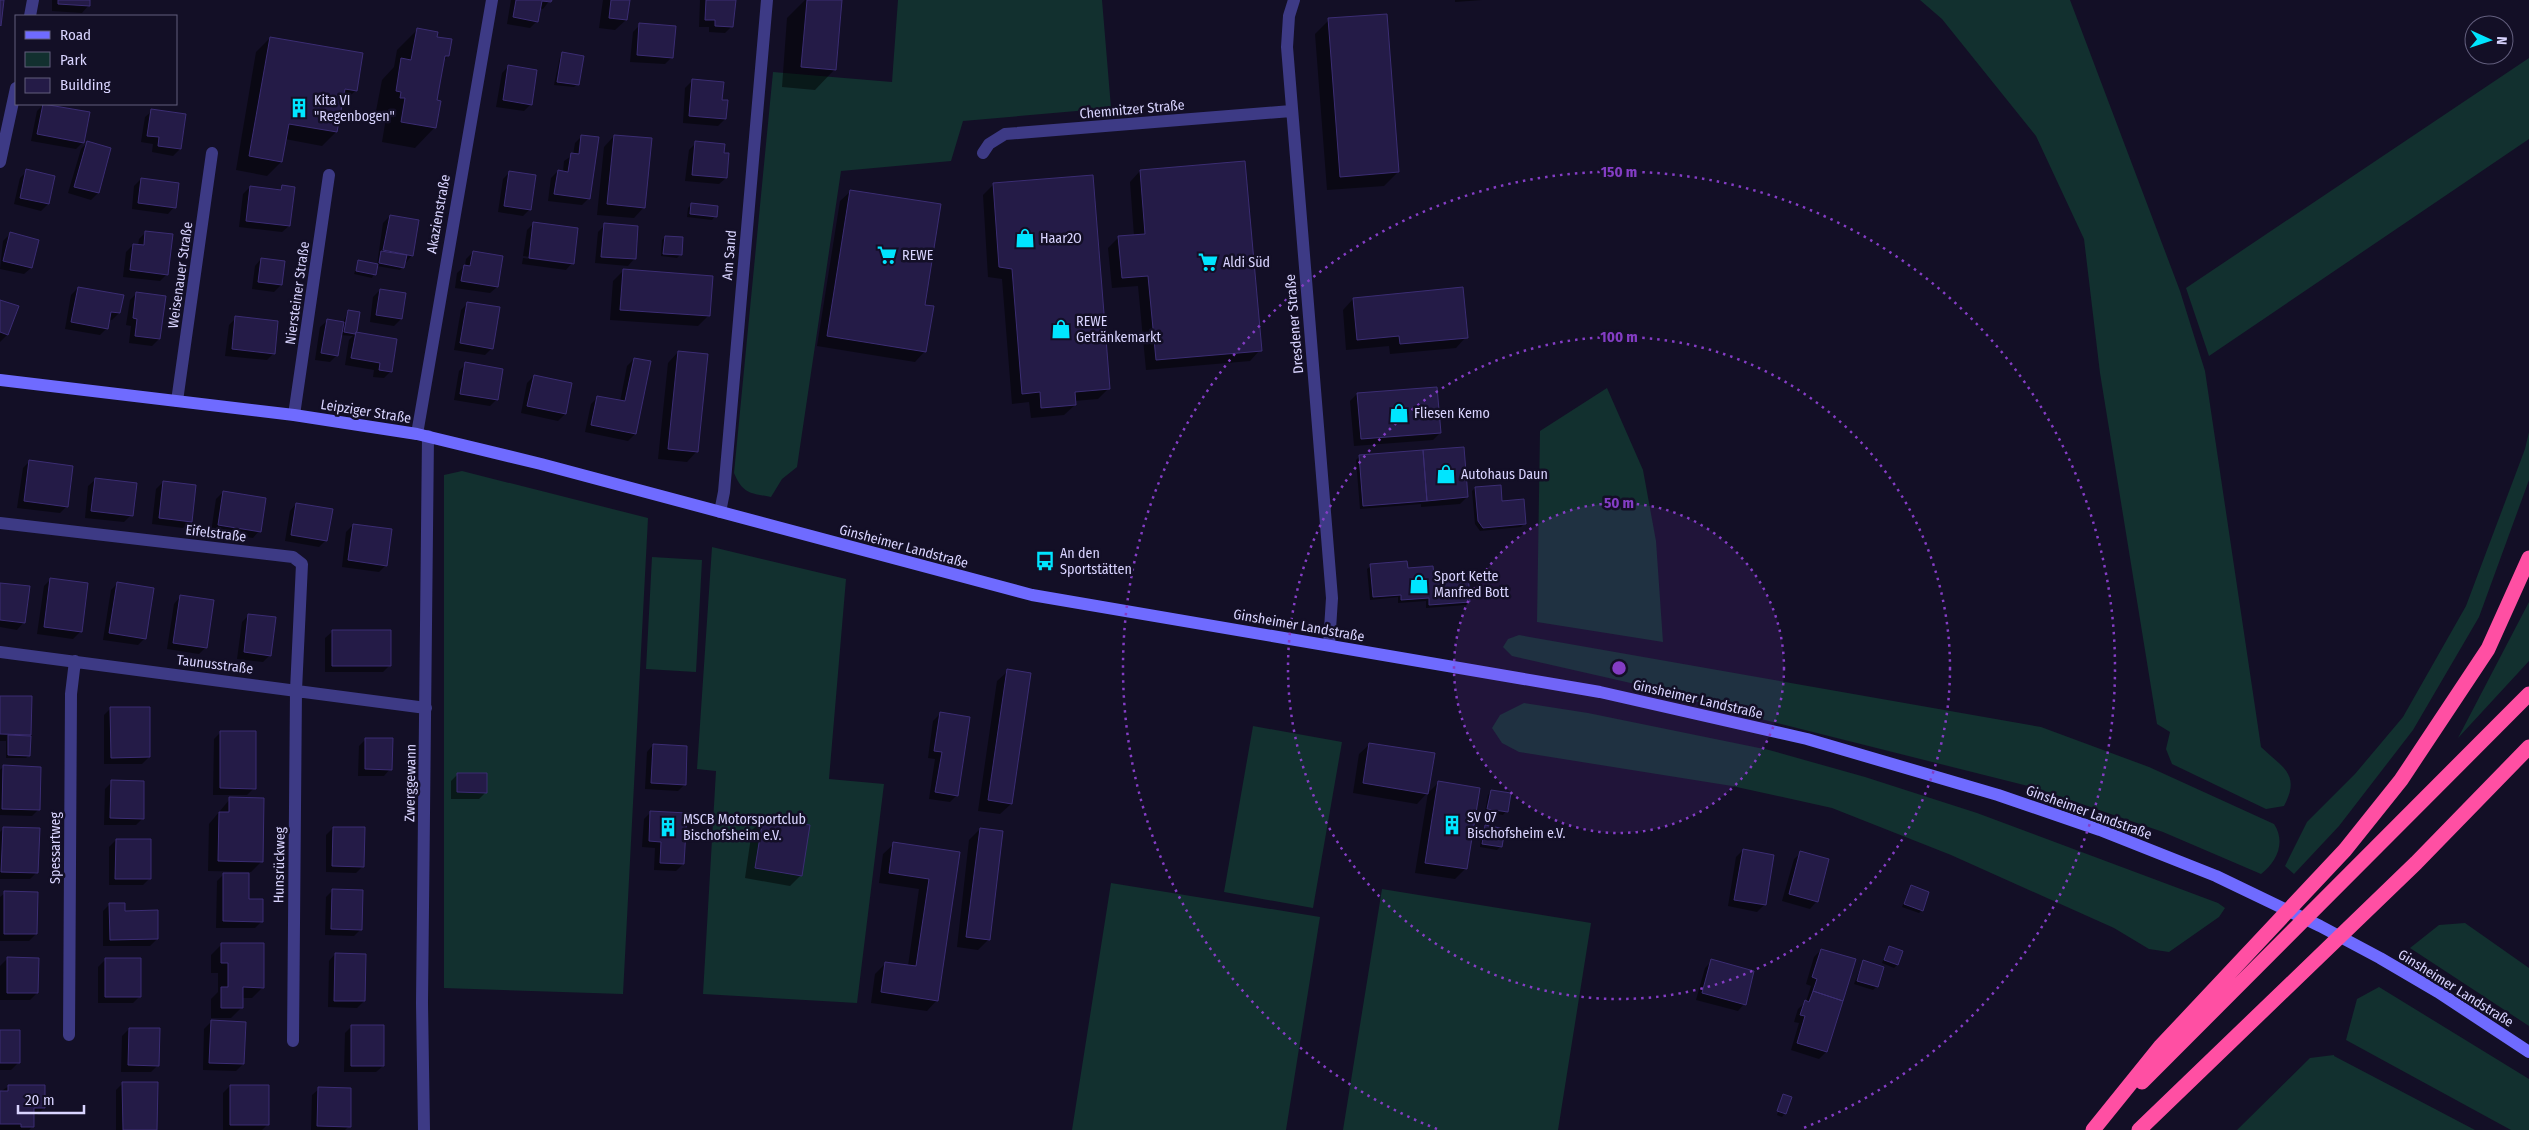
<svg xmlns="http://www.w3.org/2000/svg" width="2529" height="1130" viewBox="0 0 2529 1130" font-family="'Fira Sans Condensed',sans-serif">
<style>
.green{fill:#12302f}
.shadow{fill:#0007}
.building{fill:#241b47;stroke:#3b2d73}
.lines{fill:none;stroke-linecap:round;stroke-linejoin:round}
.street{stroke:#3d3a85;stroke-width:12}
.secondary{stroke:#6f6bff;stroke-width:12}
.highway{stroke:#ff4fa3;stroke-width:15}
.ring{fill:none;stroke:#843dc5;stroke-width:2.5;stroke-dasharray:2.5 5}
.labels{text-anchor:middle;stroke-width:5;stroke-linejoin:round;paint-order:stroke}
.poi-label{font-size:14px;fill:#d9d4ff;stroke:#130f26;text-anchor:start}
.street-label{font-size:14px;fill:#d9d4ff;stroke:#130f26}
.centre{fill:#843dc5;stroke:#130f26;stroke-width:2.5}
.ring-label{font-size:15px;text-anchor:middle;font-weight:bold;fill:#843dc5;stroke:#130f26;stroke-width:5;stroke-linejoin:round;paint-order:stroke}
</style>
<rect width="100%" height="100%" fill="#130f26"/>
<!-- green -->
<path class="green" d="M898,0H1102L1111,108L963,121L951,161L841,171L797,467L782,479L771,497C750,493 743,494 734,473L773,72L892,82Z
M1920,0H2070L2180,291L2205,371L2261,747C2283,768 2301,774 2284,806L2266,809L2172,764L2166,749L2170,732L2157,724L2100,373L2084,239L2036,136L1942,19Z
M2529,58V139L2209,356L2186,288Z
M1607,388L1643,470L1656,541L1663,642L1537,622L1540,431Z
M2529,432V480L2479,617L2413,730L2339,826L2294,874L2285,866L2307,822L2355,774L2403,717L2466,606L2525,449Z
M462,471L648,518L623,994L444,988V475Z
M712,547L846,579L829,779L884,784L857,1003L703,994L716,771L697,769Z
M652,557L702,560L696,672L646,669Z
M2529,602V661L2458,738Z
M1519,635L2041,727L2149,767L2274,824C2286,842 2277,862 2261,874L2163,832L2032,787L1725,710L1635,684L1512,656L1503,647L1508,639Z
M1524,703L1588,713L1769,750L1865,777L1977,813L2218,903L2225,908L2219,917L2169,952L2149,949L2114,928L1951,855L1832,808L1732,786L1519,752L1502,743L1492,728L1500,715Z
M1253,726L1342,742L1313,908L1224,892Z
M1111,883L1320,917L1286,1130H1072Z
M1382,889L1591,923L1558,1130H1343Z
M2465,923L2529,968V1026L2410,948L2439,925Z
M2379,987L2529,1079V1130H2511L2346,1040L2357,999Z
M2334,1055V1056L2475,1130H2237L2310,1058Z"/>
<!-- shadow -->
<path class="shadow" d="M52,0H89L88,6L82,13L52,11Z
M511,0H550L543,9L540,8L537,21L530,28L507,24Z
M603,0H629L626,20L615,30L599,28Z
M700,0H734L732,26L725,33L709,32V27H699Z
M805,0H841L835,69L815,90L782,87L787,18Z
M1455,0H1482L1455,2Z
M1329,20L1398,172L1384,186L1327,190L1315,34Z
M640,25L672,57L665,64L630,62L633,32Z
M417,30L435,38L448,56L443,61L436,101L435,127L415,148L382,142L386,118H380L382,112L376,111L382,80L394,67L397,50Z
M270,38L362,54L355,91L341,105L336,132L322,146L285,139L281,162L267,176L236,170L256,52Z
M563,54L577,84L574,87L554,85L560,57Z
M509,66L531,104L524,111L496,107L502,73Z
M692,81L721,101L725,119L718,126L683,123L685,88Z
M44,104L89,113L83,142L76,149L31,141L37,111Z
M152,111L180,149L173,156L152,152L153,144L141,142L145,117Z
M582,136L589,198L582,205L548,201L551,178L558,171L563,172L564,161L573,155L575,143Z
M614,136L644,207L634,218L597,215L604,147Z
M88,142L98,193L91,200L68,193L81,149Z
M696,143L723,154L726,178L719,184L685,181L689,150Z
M27,171L54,177L48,204L41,211L14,204L20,178Z
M1140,171L1260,350L1250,361L1146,370L1138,286L1112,288L1108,248L1119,237L1134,236L1130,182Z
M510,172L530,209L523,216L498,212L503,179Z
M141,179L174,207L168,214L132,209L134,186Z
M994,184L1109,388L1098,399L1074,401L1075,405L1064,415L1031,418L1029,402L1012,404L1002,279L988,277L983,195Z
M283,186L289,226L282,232L239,227L243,194L250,187L278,191Z
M851,191L925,351L915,362L817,346L840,201Z
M691,205L715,216L712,220L687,217L688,208Z
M390,216L412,255L400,270L377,266L372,278L354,274L359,262L377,265L383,223Z
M534,223L572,263L566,270L522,264L523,258L568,264V262L523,256L527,230Z
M605,225L637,227L634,259L628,266L595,263L598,232Z
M146,232L167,274L160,281L123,277L126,252L133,245L138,246L139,239Z
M10,234L31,268L24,274L0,269L3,241Z
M665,237L680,255L677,258L661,256L662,240Z
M473,252L497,287L490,293L455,288L457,273L465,266L466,259Z
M261,259L281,285L274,292L252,289L255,266Z
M624,270L708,316L698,326L610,320L613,281Z
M78,288L119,313L112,320L108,319L107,328L100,335L65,329L71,295Z
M380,290L404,294L401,319L394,326L370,322L373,297Z
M137,293L164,297L159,339L152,346L129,343L131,326L126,325L130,300Z
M1353,299L1466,337L1456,348L1390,354L1389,346L1346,350L1343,310Z
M0,301L7,335L0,342Z
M468,303L492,348L485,355L454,350L461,310Z
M348,311L354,333L396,340L391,371L384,378L373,377L374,370L345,365L349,340L353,336L340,335L337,355L330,362L315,360L320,327L327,321L343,323Z
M236,318L274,353L267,360L225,356L229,325Z
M678,352L697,451L687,462L658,459L668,363Z
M634,359L649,362L635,434L628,441L585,432L591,404L598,397L620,402L627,366Z
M466,364L496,400L490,406L454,400L459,371Z
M534,376L571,384L565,414L558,421L521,413L527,383Z
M1357,394L1440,433L1433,440L1354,446L1350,401Z
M1359,457L1467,497L1460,504L1421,507V504L1360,509L1356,460Z
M30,461L67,506L60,513L17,508L23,468Z
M95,480L131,515L124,522L85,518L88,486Z
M163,482L190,521L183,528L152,524L156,489Z
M1475,488L1501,502L1524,524L1521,527L1480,531L1475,524L1472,491Z
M223,492L259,531L253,538L211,532L216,499Z
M296,504L326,540L319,547L285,541L290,511Z
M353,525L386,565L379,572L342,567L346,532Z
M1371,566L1433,576L1469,601L1466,605L1426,608V601L1398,603V597L1370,600L1367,569Z
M51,579L80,632L73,639L37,634L44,586Z
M118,583L145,638L138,645L103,640L111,590Z
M0,584L23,623L17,630L0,627Z
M180,597L206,647L199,654L167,649L174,604Z
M249,615L270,655L263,662L237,659L242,622Z
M332,632L390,665L383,672H325V638Z
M1008,671L1011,804L1000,814L978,811L997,681Z
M0,697L30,734L27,737L29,755L26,758H6V741H0Z
M111,708L149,757L142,764H104V715Z
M940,714L957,795L950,802L929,799L935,759L928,758L933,721Z
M221,732L254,788L247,795H213L214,739Z
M366,739L390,769L384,776H358L359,746Z
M1370,744L1427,793L1417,804L1353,793L1359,754Z
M653,745L685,784L678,791L645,789L647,752Z
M4,766L39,809L32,816L0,815V770Z
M458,774L486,792L479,799H451V781Z
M112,782L143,818L136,825H104L105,789Z
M1439,782L1479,789L1465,869L1455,879L1415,873L1428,793Z
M1491,792L1506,811L1503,815L1485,812L1488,795Z
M230,799L262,861L251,872L208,871L209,824Z
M651,812L683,864L676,871L654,870L655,848L642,847L644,819Z
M763,819L801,875L790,886L745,878L752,830Z
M1485,827L1500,847L1497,850L1480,847L1482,830Z
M333,828L363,866L356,873L326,872V835Z
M3,829L37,872L30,879H0V832Z
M980,829L989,939L978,950L957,947L969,840Z
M116,840L149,879L143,885H109V847Z
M894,844L959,853L937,1000L927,1011L871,1003L875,974L886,963L908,966L919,889L879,883L883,854Z
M1743,850L1764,905L1757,912L1728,906L1736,857Z
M1801,853L1828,860L1816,902L1810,909L1782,901L1794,859Z
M224,874L248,900L262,921L255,928H216L217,881Z
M1911,887L1922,910L1919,913L1902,907Z
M333,890L361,929L354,936L325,935L326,897Z
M5,893L36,934L29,941H0V897Z
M110,904L124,912L157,939L150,946H103V911Z
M222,944L263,987L252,998H242V1007L231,1018H211V999L218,992V973H211V955Z
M1890,947L1897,965L1894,968L1882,963Z
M1821,950L1854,960L1826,1052L1819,1059L1791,1050L1799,1023L1794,1022L1798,1009L1806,1002L1811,986L1806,984L1814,957Z
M335,954L364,1001L357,1008L328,1007L329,961Z
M7,959L37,993L30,1000H0V966Z
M105,960L140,996L133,1003H98V967Z
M1712,961L1744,1004L1738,1011L1696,1000L1705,968Z
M1863,962L1876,987L1873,990L1854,984Z
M211,1022L243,1064L236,1071L203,1070L204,1029Z
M352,1026L383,1066L376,1072H344L345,1033Z
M129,1029L158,1065L151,1072H121L122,1036Z
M0,1031L18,1063L11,1070H0Z
M123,1083L156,1130H116V1090Z
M9,1086L44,1108L37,1115H33V1126L29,1130H0V1092Z
M230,1086L267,1125L262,1130H223V1093Z
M319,1089L349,1126L345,1130H311L312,1095Z
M1783,1095L1785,1113L1782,1117L1777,1115Z"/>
<!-- building -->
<path class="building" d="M0,0H4L1,26L0,25Z
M58,0H90V6L58,4Z
M516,0H552L551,2L542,1L538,22L513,17Z
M611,0H630L627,20L609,18Z
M706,0H736L733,27L715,26V20H705Z
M807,0H842L836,70L801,67Z
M1387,14L1399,172L1340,177L1328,18Z
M639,23L676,26L673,58L637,55Z
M417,28L438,32L437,37L452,39L449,56H445L437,100L441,101L436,128L401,122L405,98H400L401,92L396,91L401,58L411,60Z
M270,37L363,53L357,91L345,89L337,132L289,124L282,162L249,156Z
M562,52L584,56L579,85L557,82Z
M508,65L537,70L532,105L503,100Z
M692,79L724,82L722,100H728L726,119L689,116Z
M43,104L90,112L84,143L37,134Z
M151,109L186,114L181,149L158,146L159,137L147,136Z
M581,135L599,137L590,199L554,194L558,170L568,172L571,153L579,154Z
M614,135L652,138L645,208L607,204Z
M87,141L111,148L99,193L74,187Z
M695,141L725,144L724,153H729L727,178L692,175Z
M1245,161L1262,351L1156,360L1148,276L1122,278L1118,236L1145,234L1140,170Z
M26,169L55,176L49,204L20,198Z
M509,171L536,175L531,210L504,206Z
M1093,175L1110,389L1075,392L1076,405L1041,408L1040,392L1022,394L1012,269L999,267L993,183Z
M141,178L179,183L176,208L138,203Z
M282,185L295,187L290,226L246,221L250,186L281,190Z
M850,190L941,204L925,305L934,306L926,352L827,336Z
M691,203L718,206L717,217L690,214Z
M390,215L419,220L413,256L383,250Z
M533,222L578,228L574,264L529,258Z
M604,223L638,226L636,259L601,257Z
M145,231L173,234L168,275L130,270L133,244L144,245Z
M10,232L39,240L32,268L3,261Z
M665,236L683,237L682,255L663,254Z
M381,251L407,255L404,268L379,263Z
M473,251L503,256L498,287L461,281L464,265L470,266Z
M261,258L285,261L282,285L258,282Z
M358,260L378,264L376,275L356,271Z
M623,269L713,276L710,316L620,310Z
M78,287L124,295L120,313L111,312L108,329L71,322Z
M1463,287L1468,338L1400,344L1399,336L1357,340L1353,298Z
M380,289L406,293L402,319L376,315Z
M136,292L166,296L160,339L135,336L137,319L133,318Z
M0,300L19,306L8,335L0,332Z
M467,302L500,307L493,349L460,343Z
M348,310L360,312L357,331L355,334L344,332Z
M235,316L278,321L275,354L232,349Z
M327,319L344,322L338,356L321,353Z
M356,332L397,339L392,372L379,370L380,363L351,358Z
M678,351L708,354L698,452L668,449Z
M634,358L651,361L636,434L591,425L597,396L625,401Z
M465,362L503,369L498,400L460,394Z
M534,375L572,383L566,414L527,406Z
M1437,387L1441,433L1361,439L1357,393Z
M1464,447L1468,497L1427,501L1423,450Z
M1423,450L1427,501L1363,506L1359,455Z
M29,460L73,466L68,507L24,501Z
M95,478L137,483L133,516L91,511Z
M163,481L196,485L192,522L159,518Z
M1501,485L1502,501L1524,499L1526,524L1483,528L1478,521L1475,487Z
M223,491L266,498L261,532L218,525Z
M296,503L333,509L327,541L291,535Z
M353,524L392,529L387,566L348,560Z
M1407,561L1408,568L1433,566L1434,575L1468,572L1470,602L1429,605V598L1401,600V595L1373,597L1370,564Z
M50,578L88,583L82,632L44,627Z
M117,582L154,588L146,639L109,633Z
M0,583L30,586L25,623L0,620Z
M180,595L214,600L207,648L173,643Z
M248,614L276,617L271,656L244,652Z
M332,630H391V666H332Z
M1007,669L1031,673L1012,804L988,800Z
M0,696H32L31,735L0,734Z
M110,707H150V757L111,758Z
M940,712L970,717L958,796L935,792L942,752L934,751Z
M220,731H256V789L220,788Z
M8,735L31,736L30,756L8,755Z
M365,738H393L392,770L365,769Z
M1369,743L1435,753L1428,794L1363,783Z
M653,744L687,746L686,785L651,783Z
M3,765L41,767L40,810L2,809Z
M457,773H487V793L457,792Z
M111,780L144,781V819L110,818Z
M1438,781L1480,788L1467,869L1425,863Z
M1491,790L1511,793L1508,812L1487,809Z
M229,797L264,798L263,862L218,861L219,812H229Z
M650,811L687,813L684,864L660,863L661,842L649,841Z
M763,818L810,825L802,876L755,868Z
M1485,825L1505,829L1502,847L1482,844Z
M3,827L40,828L38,873L1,872Z
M333,827H365L364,867L332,866Z
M980,828L1003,831L990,940L966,937Z
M116,839H151V879H115Z
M893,842L960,852L938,1001L881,992L885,962L916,966L929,879L889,873Z
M1743,849L1774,855L1766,905L1734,900Z
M1800,851L1829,859L1818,902L1789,894Z
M223,873H249V899H263V922L223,921Z
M1911,885L1929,892L1923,911L1904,904Z
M332,889L363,890L362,930L331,929Z
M4,891L38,892L37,934H4Z
M109,903H125V911L158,910V939L110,940Z
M221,943H264V988L243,987V1008H221V987H228V963H221Z
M1889,946L1903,951L1898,965L1884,960Z
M1821,949L1856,959L1843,1001L1813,991L1817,979L1812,977Z
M335,953L366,954L365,1001H334Z
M7,957L39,958L38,993H7Z
M105,958H141V997H105Z
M1711,959L1754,971L1746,1005L1702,993Z
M1863,960L1884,967L1878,987L1857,981Z
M1813,991L1843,1001L1827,1052L1797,1043L1805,1016L1800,1015L1805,1000L1809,1002Z
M211,1020L246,1022L244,1064L209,1063Z
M351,1025H384V1066H351Z
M129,1028H160L159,1066L128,1065Z
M0,1030H20V1063H0Z
M122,1082H158L157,1130H123Z
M8,1085H45V1108H34V1127H21V1124H0V1091H8Z
M230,1085H269V1125H230Z
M318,1087L351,1088V1127L317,1126Z
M1783,1094L1792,1097L1786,1114L1777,1111Z"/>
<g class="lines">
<!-- street -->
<path class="street" d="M1294,0L1289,16L1287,47L1332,598L1329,645
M30,16L33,0
M983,153L989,144L1005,134L1291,111
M0,162L16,88
M177,401L212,153
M294,415L329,175
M417,434L492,0
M720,512L724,492L767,0
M0,523L293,557L302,564L296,690L293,1041
M0,652L426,708
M69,1035L71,694L75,661
M424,1130L422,1003L428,436"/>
<!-- secondary -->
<path class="secondary" d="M0,380L294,415L417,434L541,464L1032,595L1600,692L1807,739L1998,795L2100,830L2216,876L2320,926L2380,958L2438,992L2529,1052"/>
<!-- highway -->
<path class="highway" d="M2142,1082L2529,694
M2093,1130L2160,1047L2345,850L2401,780L2488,649L2529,558
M2139,1130L2416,863L2529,747"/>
</g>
<!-- distance rings -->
<circle cx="1619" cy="668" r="165" fill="#843dc5" fill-opacity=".12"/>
<g class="ring">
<circle cx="1619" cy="668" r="165"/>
<circle cx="1619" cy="668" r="331"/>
<path d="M1437 1129A496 496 0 1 1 1801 1129"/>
</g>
<!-- icons -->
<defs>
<symbol id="building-bare" viewBox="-9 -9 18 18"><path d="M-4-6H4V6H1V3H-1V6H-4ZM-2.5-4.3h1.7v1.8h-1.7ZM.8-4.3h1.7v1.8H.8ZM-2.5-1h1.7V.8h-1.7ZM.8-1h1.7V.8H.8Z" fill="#00e5ff" stroke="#130f26" stroke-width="2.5" paint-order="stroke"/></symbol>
<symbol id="shop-bare" viewBox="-9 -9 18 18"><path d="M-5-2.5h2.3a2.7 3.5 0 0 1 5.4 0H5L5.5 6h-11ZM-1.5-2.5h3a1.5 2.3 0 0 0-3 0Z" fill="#00e5ff" stroke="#130f26" stroke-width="2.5" paint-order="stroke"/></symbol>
<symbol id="supermarket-bare" viewBox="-9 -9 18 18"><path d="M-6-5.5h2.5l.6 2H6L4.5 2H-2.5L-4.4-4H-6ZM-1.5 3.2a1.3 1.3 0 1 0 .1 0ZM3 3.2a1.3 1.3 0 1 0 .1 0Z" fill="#00e5ff" stroke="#130f26" stroke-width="2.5" paint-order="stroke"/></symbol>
<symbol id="bus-bare" viewBox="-9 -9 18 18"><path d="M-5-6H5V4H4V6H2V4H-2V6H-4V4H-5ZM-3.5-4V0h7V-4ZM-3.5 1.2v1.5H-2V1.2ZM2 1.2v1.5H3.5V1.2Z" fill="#00e5ff" stroke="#130f26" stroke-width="2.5" paint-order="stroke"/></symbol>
</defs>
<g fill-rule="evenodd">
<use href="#building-bare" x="285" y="94" width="28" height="28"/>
<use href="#shop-bare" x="1011" y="224" width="28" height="28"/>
<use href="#supermarket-bare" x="873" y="241" width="28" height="28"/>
<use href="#supermarket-bare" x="1194" y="248" width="28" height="28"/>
<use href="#shop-bare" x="1047" y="315" width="28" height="28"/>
<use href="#shop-bare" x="1385" y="399" width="28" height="28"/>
<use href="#shop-bare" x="1432" y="460" width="28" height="28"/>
<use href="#bus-bare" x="1031" y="547" width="28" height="28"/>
<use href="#shop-bare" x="1405" y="570" width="28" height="28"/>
<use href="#building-bare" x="1438" y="811" width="28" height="28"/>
<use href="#building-bare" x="654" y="813" width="28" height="28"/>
</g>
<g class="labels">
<!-- poi labels -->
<g class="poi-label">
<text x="314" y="105">Kita VI<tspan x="314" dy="16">"Regenbogen"</tspan></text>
<text x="1040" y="243">Haar2O</text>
<text x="902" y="260">REWE</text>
<text x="1223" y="267">Aldi Süd</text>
<text x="1076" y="326">REWE<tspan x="1076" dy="16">Getränkemarkt</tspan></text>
<text x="1414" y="418">Fliesen Kemo</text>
<text x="1461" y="479">Autohaus Daun</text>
<text x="1060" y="558">An den<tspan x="1060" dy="16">Sportstätten</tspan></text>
<text x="1434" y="581">Sport Kette<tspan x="1434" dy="16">Manfred Bott</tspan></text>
<text x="1467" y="822">SV 07<tspan x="1467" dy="16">Bischofsheim e.V.</tspan></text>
<text x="683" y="824">MSCB Motorsportclub<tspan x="683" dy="16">Bischofsheim e.V.</tspan></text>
</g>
<!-- street labels -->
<g class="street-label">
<text transform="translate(1132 109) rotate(-5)" y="5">Chemnitzer Straße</text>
<text transform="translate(438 214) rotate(-80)" y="5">Akazienstraße</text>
<text transform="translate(729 255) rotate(-85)" y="5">Am Sand</text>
<text transform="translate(180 275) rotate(-82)" y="5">Weisenauer Straße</text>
<text transform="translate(297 293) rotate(-82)" y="5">Niersteiner Straße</text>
<text transform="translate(1294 324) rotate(-95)" y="5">Dresdener Straße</text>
<text transform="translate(366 411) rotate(9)" y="5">Leipziger Straße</text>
<text transform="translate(216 533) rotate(7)" y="5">Eifelstraße</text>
<text transform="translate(904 546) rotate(15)" y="5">Ginsheimer Landstraße</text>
<text transform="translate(1299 625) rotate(10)" y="5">Ginsheimer Landstraße</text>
<text transform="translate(215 664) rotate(7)" y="5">Taunusstraße</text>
<text transform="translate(1698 699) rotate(13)" y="5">Ginsheimer Landstraße</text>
<text transform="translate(410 783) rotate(-89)" y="5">Zwerggewann</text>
<text transform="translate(2089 812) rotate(20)" y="5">Ginsheimer Landstraße</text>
<text transform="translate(55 848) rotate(-90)" y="5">Spessartweg</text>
<text transform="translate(279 865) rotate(-89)" y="5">Hunsrückweg</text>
<text transform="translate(2456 988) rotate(32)" y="5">Ginsheimer Landstraße</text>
</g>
</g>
<circle cx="1619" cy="668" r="8" class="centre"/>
<g class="ring-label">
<text x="1619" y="177">150 m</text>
<text x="1619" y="342">100 m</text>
<text x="1619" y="508">50 m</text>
</g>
<!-- legend -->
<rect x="15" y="15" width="162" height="90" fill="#130f26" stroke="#625e7d"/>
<rect x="25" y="31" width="25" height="8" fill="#6f6bff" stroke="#625e7d"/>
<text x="60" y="40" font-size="15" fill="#d9d4ff">Road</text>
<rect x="25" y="52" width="25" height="15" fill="#12302f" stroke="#625e7d"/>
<text x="60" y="65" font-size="15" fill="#d9d4ff">Park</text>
<rect x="25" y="78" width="25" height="15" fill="#241b47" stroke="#625e7d"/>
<text x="60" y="90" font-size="15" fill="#d9d4ff">Building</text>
<!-- north arrow -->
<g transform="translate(2489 40) rotate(93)"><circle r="24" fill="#130f26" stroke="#625e7d"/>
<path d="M0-4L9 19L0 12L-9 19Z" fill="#00e5ff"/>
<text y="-8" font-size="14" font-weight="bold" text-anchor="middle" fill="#d9d4ff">N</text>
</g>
<!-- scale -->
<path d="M18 1105v8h66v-8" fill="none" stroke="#d9d4ff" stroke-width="2.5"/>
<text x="25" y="1105" font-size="15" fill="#d9d4ff" stroke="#130f26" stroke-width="4" paint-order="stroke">20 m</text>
</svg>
